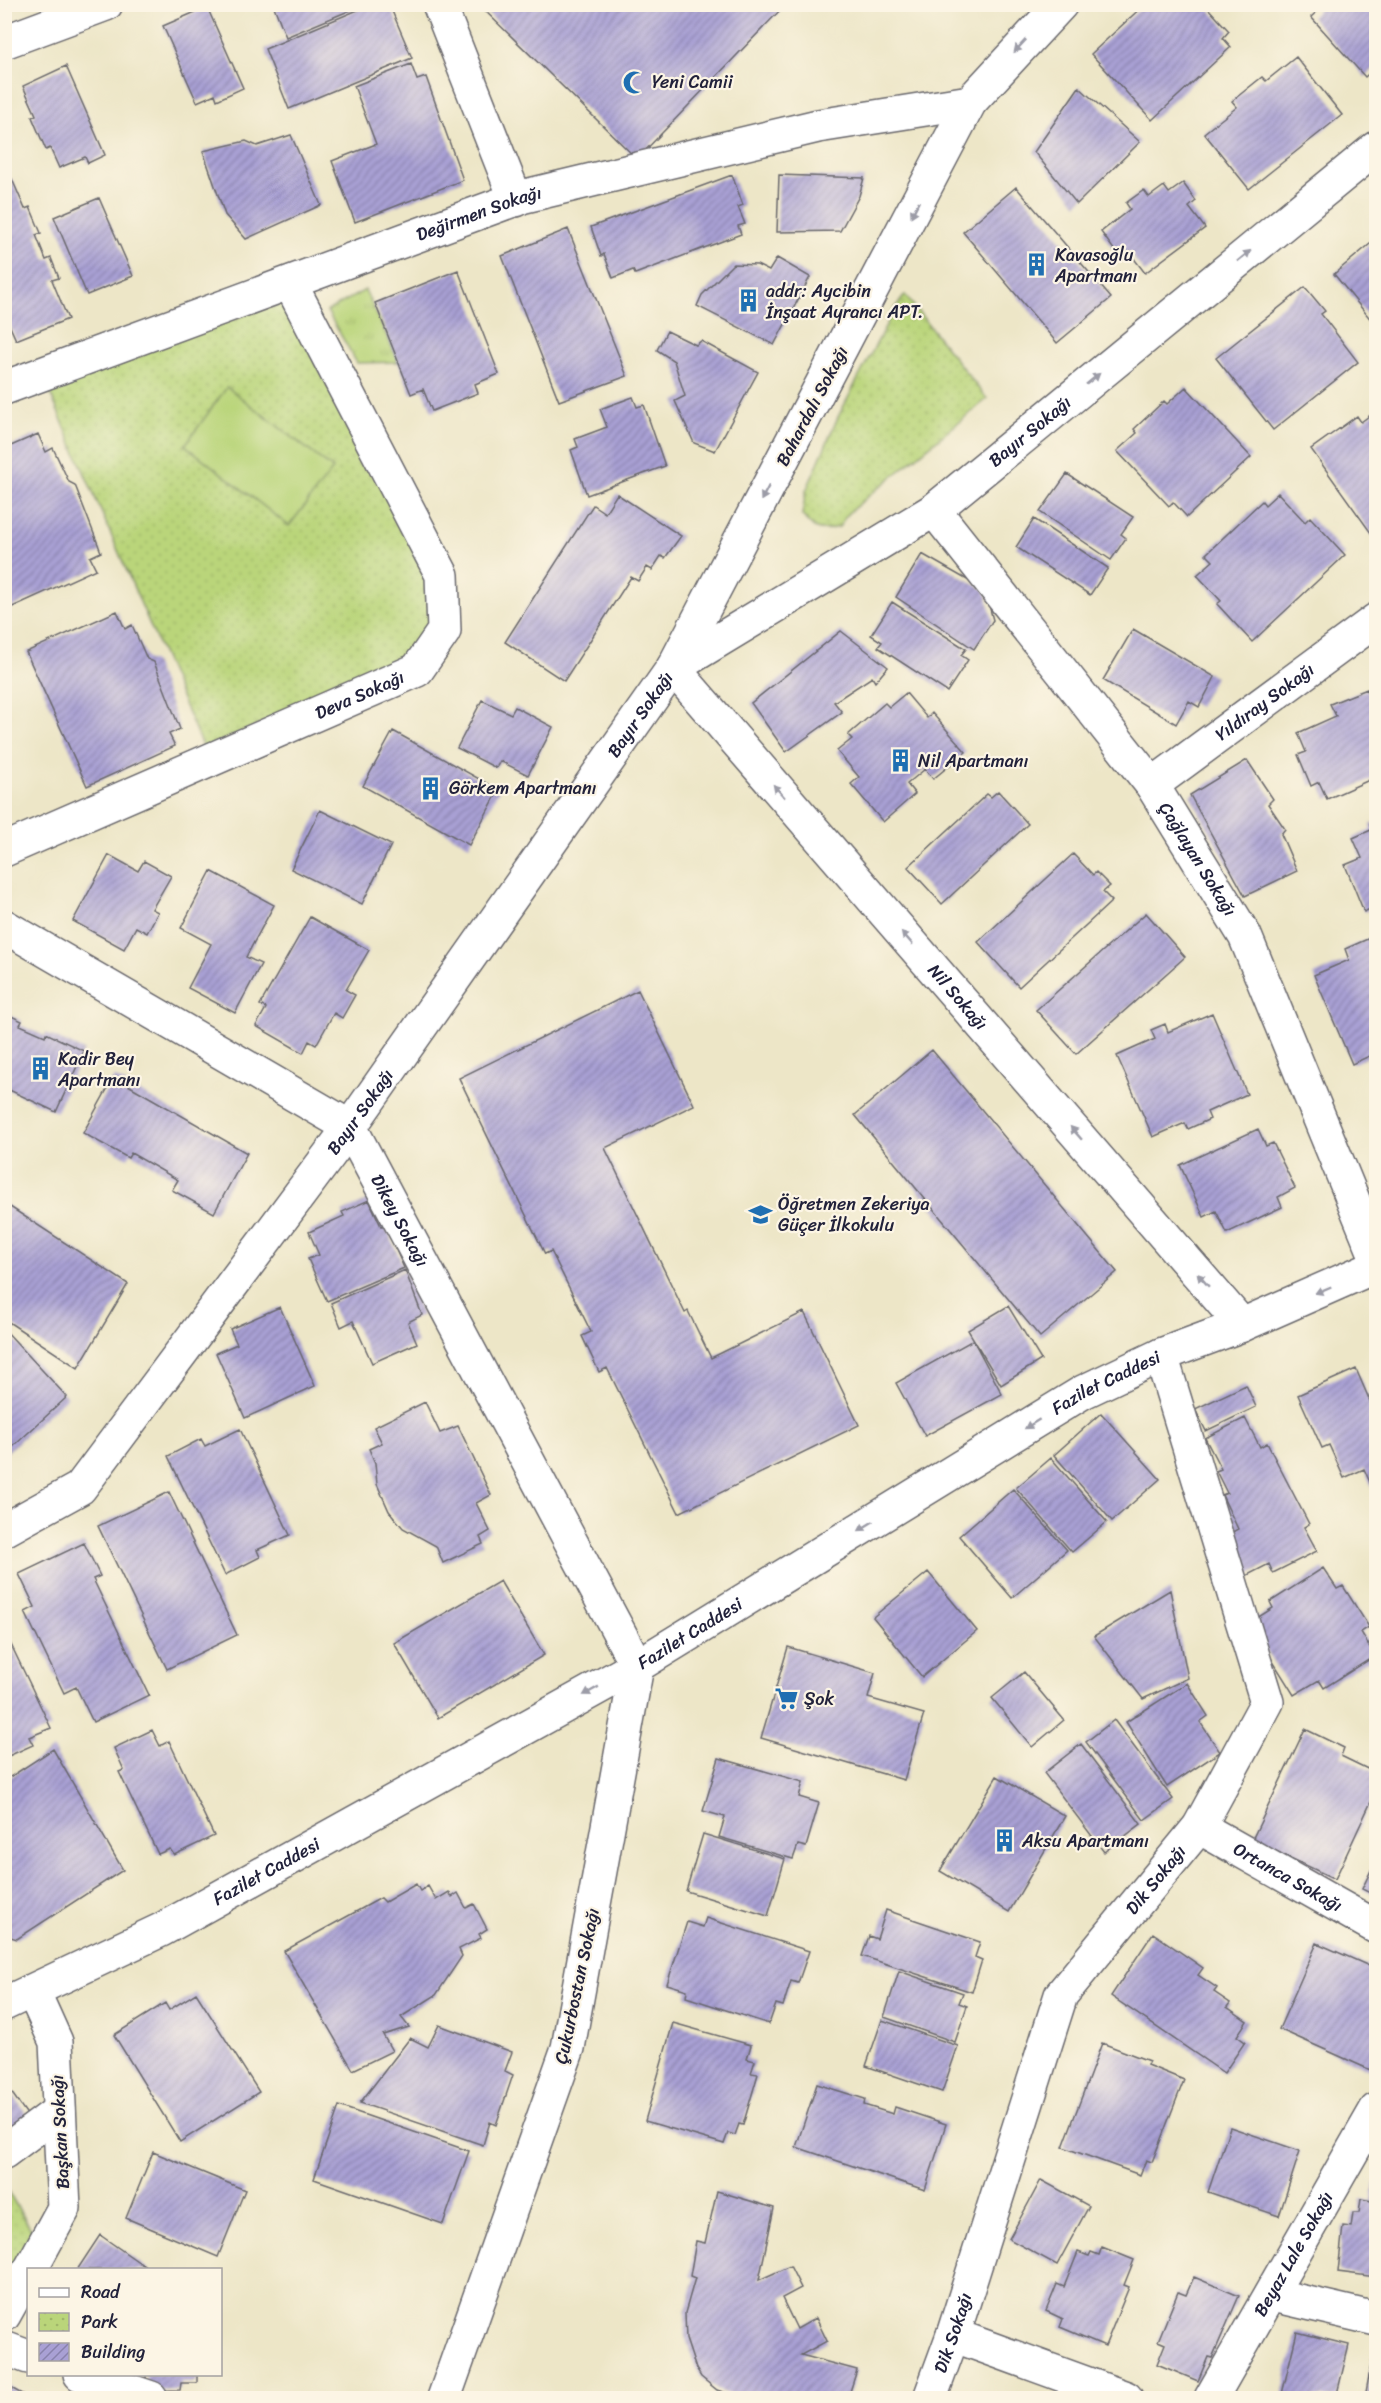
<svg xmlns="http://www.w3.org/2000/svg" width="1381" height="2403" viewBox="0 0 1381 2403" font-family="Sriracha,sans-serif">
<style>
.grass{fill:url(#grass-tufts);stroke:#6e7c5a;stroke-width:1.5}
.park{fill:url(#park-dots);stroke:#6e7c5a;stroke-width:1.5}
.garden{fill:#bad57a;stroke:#6e7c5a;stroke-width:1.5}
.building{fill:url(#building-hatch)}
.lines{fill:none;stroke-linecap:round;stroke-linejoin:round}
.minor-casing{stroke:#69676c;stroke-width:36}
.minor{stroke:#fff;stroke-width:33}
.oneway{fill:#9c9ca7}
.labels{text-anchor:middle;stroke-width:4.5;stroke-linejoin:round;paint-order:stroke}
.poi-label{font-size:18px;fill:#22223b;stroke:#fcf5e5;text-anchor:start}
.street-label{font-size:18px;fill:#22223b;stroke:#fcf5e5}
</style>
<defs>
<pattern id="grass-tufts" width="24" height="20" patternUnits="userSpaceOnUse" patternTransform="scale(1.5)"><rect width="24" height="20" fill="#bad57a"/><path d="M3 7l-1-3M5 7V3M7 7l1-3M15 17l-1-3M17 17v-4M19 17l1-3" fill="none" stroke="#a0b76a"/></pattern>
<pattern id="park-dots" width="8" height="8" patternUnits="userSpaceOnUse" patternTransform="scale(1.5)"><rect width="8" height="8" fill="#bad57a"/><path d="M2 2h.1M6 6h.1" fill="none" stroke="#a0b76a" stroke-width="1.8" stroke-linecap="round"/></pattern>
<pattern id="building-hatch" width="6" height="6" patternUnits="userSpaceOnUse" patternTransform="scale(1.5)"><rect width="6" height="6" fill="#a9a0d4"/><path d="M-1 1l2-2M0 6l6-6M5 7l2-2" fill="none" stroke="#8982ad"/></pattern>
</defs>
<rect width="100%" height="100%" fill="#fcf5e5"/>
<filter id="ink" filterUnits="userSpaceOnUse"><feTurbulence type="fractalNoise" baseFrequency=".0167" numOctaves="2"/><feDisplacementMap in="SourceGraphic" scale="12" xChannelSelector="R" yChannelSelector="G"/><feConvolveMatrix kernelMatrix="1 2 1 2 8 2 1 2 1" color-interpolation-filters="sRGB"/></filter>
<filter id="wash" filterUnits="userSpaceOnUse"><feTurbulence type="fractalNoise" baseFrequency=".008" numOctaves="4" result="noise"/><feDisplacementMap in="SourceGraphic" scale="24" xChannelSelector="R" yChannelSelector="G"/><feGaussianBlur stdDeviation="1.35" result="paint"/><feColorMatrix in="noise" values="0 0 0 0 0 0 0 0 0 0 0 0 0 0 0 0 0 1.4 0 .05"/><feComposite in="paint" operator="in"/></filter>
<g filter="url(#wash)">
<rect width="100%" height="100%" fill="#ede6c7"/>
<!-- grass -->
<path class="grass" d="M365,290L399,362L357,363L327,311Z"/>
<!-- park -->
<path class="park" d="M905,295L987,399L847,514L839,527C818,532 816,533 802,515L806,491L838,417L894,310Z
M283,301L431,579L430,630L413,661L203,748L47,386Z
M4,2185L37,2239L4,2292Z"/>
<!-- garden -->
<path class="garden" d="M227,387L333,469L289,526L185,445Z"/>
<g id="blocks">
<!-- building -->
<path class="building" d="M273,4H363V5L286,37Z
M372,4H389L412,58L289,109L265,49Z
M478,4H786L637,159Z
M1145,4H1208L1206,6L1229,31L1223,38L1231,47L1152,120L1091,54Z
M1325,4H1376V67L1365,77L1311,17Z
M207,7L243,88L217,100L215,94L197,102L163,26Z
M1296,57L1342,115L1249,189L1204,133L1237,107L1232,101L1262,77L1266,81Z
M411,64L417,80L426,77L463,180L355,222L332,161L376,144L354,86Z
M66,66L105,155L88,163L85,157L59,168L50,148L46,150L32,117L36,115L23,86Z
M1079,87L1140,142L1077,204L1034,152Z
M291,135L321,205L246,239L225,215L203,151L246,141L257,146Z
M732,175L743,205L738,207L745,224L738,226L741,234L635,274L633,270L613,278L604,254L601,256L591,227Z
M779,175L864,178L859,196L840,231L777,232Z
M12,179L25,209L30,207L41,233L36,235L46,260L51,258L59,278L52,280L68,319L16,340L4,313V182Z
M1183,183L1196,201L1189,207L1205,228L1145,273L1129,252L1120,258L1101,232L1130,209L1126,203L1144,190L1149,197L1164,186L1169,193Z
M1016,187L1111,298L1057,343L963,232Z
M99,198L133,276L87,295L54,217Z
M568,229L627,376L559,401L502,256Z
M1376,239V326L1334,274Z
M777,258L810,277L774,345L697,306L702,295L733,264L757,265L769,271Z
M458,270L499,374L475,384L478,393L432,411L423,389L411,394L375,303Z
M1305,287L1325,311L1321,314L1358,362L1273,430L1216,358Z
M667,331L696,345L701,341L758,372L715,451L694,443L675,401L685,396L674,361L657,350Z
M1186,387L1251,457L1187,517L1173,502L1169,506L1117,451L1137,433L1134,429L1164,401L1167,404Z
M633,397L637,407L644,405L665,466L587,495L571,450L578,447L575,439L607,427L600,409Z
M1376,411V540L1311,449L1357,416L1361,422Z
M38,434L46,452L53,448L69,482L75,485L101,552L90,557L96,569L8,609L4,602V449Z
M1067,474L1133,517L1121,534L1126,538L1111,560L1040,512Z
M1278,493L1305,522L1310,517L1345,555L1252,642L1217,604L1221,601L1197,575L1213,561L1206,554L1262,501L1265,505Z
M617,494L681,536L665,558L661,556L652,570L647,567L638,581L631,577L564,681L505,642L593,505L605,513Z
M1034,519L1108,568L1090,595L1016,547Z
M922,554L985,590L993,620L974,649L896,597Z
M892,602L966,649L961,655L968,660L947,692L878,647L882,642L871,635Z
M117,611L125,629L132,625L147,659L154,662L180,729L169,734L175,746L87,786L26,652Z
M1133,629L1215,677L1199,707L1189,701L1176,724L1103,680Z
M841,631L888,667L875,682L872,677L834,702L842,712L786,752L751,703Z
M1367,689L1376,711V777L1327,799L1319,782L1311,786L1298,755L1306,752L1298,733L1336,716L1330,704Z
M906,693L927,718L932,713L966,752L933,779L925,769L907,784L915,794L883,822L851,784L859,777L837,751L852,739L848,735L885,703L889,707Z
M482,700L511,714L515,707L553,727L528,775L500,761L496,768L457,748Z
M393,731L499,790L469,845L363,786Z
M1247,760L1273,799L1268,804L1285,829L1281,834L1297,871L1245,896L1190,795Z
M998,791L1028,824L942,904L908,867L987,794L991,797Z
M320,810L391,845L362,904L291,869Z
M1376,822V906L1364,912L1345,865L1362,858L1353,838L1371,830L1370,824Z
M1073,854L1093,875L1096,872L1110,886L1103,892L1112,901L1019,987L978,942Z
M109,855L138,871L144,861L171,876L152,909L158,912L147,933L136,927L124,949L73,921Z
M211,871L274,905L246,957L261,964L235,1013L188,988L211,944L181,928Z
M1146,913L1185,957L1076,1054L1036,1010Z
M310,917L369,950L346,990L355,995L342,1018L334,1013L316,1045L309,1041L303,1053L256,1026L266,1008L260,1005Z
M1372,937L1376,944V1053L1352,1064L1314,975L1349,960L1345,949Z
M638,990L694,1105L605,1148L685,1313L688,1311L711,1358L804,1312L859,1425L679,1513L607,1368L599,1372L582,1336L591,1332L551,1251L545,1254L459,1078Z
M5,1013L22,1021L20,1025L45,1036L46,1033L84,1051L56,1112L5,1088Z
M1212,1013L1247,1094L1207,1112L1210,1119L1188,1129L1185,1123L1153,1137L1117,1056L1155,1039L1151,1030L1165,1024L1168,1032Z
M932,1050L1117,1272L1040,1337L855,1115Z
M114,1077L247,1153L214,1213L172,1190L178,1180L131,1153L128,1158L83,1133Z
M1258,1129L1266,1146L1273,1143L1295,1188L1278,1197L1282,1207L1227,1233L1216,1211L1204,1217L1180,1165Z
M369,1200L381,1226L385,1225L404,1268L327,1301L308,1259L319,1255L309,1232L344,1216L342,1212Z
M4,1203L128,1284L78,1368L4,1319Z
M405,1270L422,1315L408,1322L417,1343L372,1363L353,1321L341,1327L331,1303Z
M1008,1306L1041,1360L1001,1385L968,1330Z
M280,1307L315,1386L245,1418L216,1353L237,1344L230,1329Z
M4,1329L67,1397L4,1455Z
M973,1340L1002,1394L925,1436L896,1383Z
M1356,1369L1376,1415V1487L1373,1489L1364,1469L1344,1478L1329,1445L1322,1448L1298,1395Z
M1246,1385L1256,1407L1206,1431L1195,1409Z
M425,1402L440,1433L458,1426L491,1495L476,1503L490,1531L480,1537L483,1544L443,1563L436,1546L403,1528L389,1511L377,1484L375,1463L369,1449L382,1443L374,1427Z
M1101,1413L1160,1479L1112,1521L1054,1455Z
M1245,1418L1260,1447L1267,1443L1309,1524L1304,1527L1317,1551L1273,1573L1269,1564L1242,1578L1227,1535L1238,1529L1222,1495L1227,1493L1216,1471L1221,1469L1205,1438Z
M240,1429L290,1535L257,1550L260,1557L225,1575L168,1456L201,1439L205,1446Z
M1051,1458L1107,1522L1072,1552L1016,1488Z
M1013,1489L1067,1550L1012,1598L959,1536Z
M169,1492L237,1635L167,1669L98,1526Z
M84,1543L100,1576L93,1579L149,1695L93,1722L76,1687L64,1693L25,1612L35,1607L19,1574Z
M1323,1568L1337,1589L1343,1586L1369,1627L1361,1632L1375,1656L1324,1688L1319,1680L1294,1695L1249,1623L1273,1608L1270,1602Z
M928,1572L977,1631L922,1677L873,1617Z
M500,1581L544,1655L438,1718L394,1643Z
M1170,1590L1188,1678L1143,1699L1094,1636Z
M4,1630L51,1728L29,1737L33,1745L4,1758Z
M788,1647L875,1673L868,1698L924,1714L904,1780L761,1738Z
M1024,1672L1064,1720L1032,1747L992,1698Z
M1187,1683L1208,1716L1200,1722L1220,1752L1167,1787L1126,1722Z
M1114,1720L1173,1799L1144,1820L1086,1742Z
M1305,1729L1344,1748L1341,1756L1376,1773V1791L1335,1879L1252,1840Z
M152,1730L160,1746L169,1741L214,1836L174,1855L170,1849L158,1854L119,1772L124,1770L114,1748Z
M1081,1744L1141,1824L1104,1852L1044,1773Z
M53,1749L123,1870L17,1939L4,1935V1781Z
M719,1758L803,1782L799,1797L819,1803L806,1847L798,1845L793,1859L719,1837L725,1817L703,1811Z
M997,1776L1065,1816L1009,1912L940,1871Z
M703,1834L785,1859L768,1916L686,1891Z
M1376,1860V1896L1362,1889Z
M416,1884L420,1891L428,1886L436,1900L449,1892L452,1897L458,1893L466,1908L474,1904L487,1929L479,1934L481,1938L459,1949L462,1956L436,1995L401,2017L409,2027L383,2035L392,2051L353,2070L284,1951L381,1898L385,1902Z
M886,1910L980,1942L975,1957L982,1960L972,1992L862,1956L869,1936L877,1939Z
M706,1918L809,1951L798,1983L791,1981L783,2006L776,2004L769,2024L686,1997L687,1990L667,1984L687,1922L703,1927Z
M1153,1933L1203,1968L1198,1975L1217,1988L1214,1992L1230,2003L1227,2007L1247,2021L1237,2036L1245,2042L1224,2073L1111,1996Z
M1317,1943L1376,1969L1375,2072L1279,2029Z
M899,1971L963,1993L959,2003L967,2006L955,2042L884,2017Z
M196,1993L259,2092L180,2142L114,2035L165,2003L169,2010Z
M882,2020L958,2046L942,2092L866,2066Z
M673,2023L751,2045L747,2059L755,2061L751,2073L758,2074L743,2125L739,2124L735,2135L728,2133L724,2144L645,2121Z
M439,2025L512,2052L505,2071L513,2075L496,2125L490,2122L483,2145L360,2103L410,2038L428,2047Z
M1102,2043L1149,2061L1147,2065L1184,2080L1152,2162L1146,2160L1140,2175L1063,2147Z
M4,2082L33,2123L4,2143Z
M817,2084L865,2099L864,2105L893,2114L895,2107L946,2124L925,2190L796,2147Z
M339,2106L469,2151L443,2224L314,2179Z
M1230,2127L1300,2151L1279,2216L1208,2192Z
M153,2152L245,2190L218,2257L126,2218Z
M1041,2180L1089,2206L1057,2265L1009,2239Z
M1374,2183H1376V2277L1338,2272L1343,2226L1351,2227L1353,2213H1359L1361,2199L1372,2201Z
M717,2191L774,2208L759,2280L790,2266L801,2288L782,2298L797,2329L816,2318L827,2341L801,2355L857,2370L848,2398H741L717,2390L701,2377L696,2369L686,2339L685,2313L695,2278L690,2276L696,2241L705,2243Z
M100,2235L150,2270H77Z
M1102,2247L1134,2260L1124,2285L1129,2287L1105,2346L1060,2327L1063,2319L1046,2311L1057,2284L1064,2287L1078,2252L1089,2256L1091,2252L1099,2255Z
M1194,2277L1239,2296L1212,2358L1208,2357L1198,2381L1157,2364L1165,2344L1158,2341L1178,2292L1186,2295Z
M1297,2332L1349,2345L1336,2398H1281Z
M1372,2359L1376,2360V2398H1365Z
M146,2374H197V2383H181L180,2390L146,2391Z
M4,2384L29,2398H4Z"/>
</g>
</g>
<g filter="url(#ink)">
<use href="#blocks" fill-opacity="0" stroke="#69676c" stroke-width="1.5"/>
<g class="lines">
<defs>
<g id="minor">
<path d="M439,4L516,200"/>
<path id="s1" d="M1061,4L970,102L673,668L1242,1325"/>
<path d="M4,42L106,4"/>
<path id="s2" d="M4,388L521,197L818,126L970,102"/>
<path id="s3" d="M934,510L1152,785L1245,936L1376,1256"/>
<path id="s4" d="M1152,785L1376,620"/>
<path id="s5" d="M4,850L417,670L444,631L442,575L290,283"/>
<path id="s6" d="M4,926L350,1127L637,1666L568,2048L444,2398"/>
<path id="s7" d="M4,1530L80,1488L350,1127L673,668L934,510L1376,148"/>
<path id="s8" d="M1199,1827L1376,1927"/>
<path id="s9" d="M4,2004L161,1930L637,1666L1083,1392L1161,1355L1242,1325L1376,1266"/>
<path d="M4,2152L59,2111"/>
<path d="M30,2270L64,2208L56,2042L33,1991"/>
<path d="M1273,2295L1376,2319"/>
<path d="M4,2315L28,2272"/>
<path d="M953,2335L1126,2398"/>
<path d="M4,2348L28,2357"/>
<path d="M80,2374L151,2398"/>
<path id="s10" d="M930,2398L953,2335L1061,1995L1199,1827L1267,1702L1161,1355"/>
<path id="s11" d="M1211,2398L1376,2110"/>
</g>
</defs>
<!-- minor casing -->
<use href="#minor" class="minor-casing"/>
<!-- minor -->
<use href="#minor" class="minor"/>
</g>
<!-- one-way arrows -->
<defs><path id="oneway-solid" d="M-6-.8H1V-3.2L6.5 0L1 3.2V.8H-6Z" transform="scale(1.5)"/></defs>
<g class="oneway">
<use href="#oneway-solid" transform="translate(1020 46) rotate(133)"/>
<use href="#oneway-solid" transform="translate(915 209) rotate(117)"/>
<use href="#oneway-solid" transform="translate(1244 256) rotate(-39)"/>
<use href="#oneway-solid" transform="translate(1093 379) rotate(-39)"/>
<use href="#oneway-solid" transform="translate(765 493) rotate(118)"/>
<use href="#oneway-solid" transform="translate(779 791) rotate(-131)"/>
<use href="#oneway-solid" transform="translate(907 938) rotate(-131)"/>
<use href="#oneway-solid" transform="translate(1076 1133) rotate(-131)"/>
<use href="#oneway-solid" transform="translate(1203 1280) rotate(-131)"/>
<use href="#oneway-solid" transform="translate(1323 1290) rotate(157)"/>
<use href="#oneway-solid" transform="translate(1032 1424) rotate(148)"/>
<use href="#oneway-solid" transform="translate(866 1526) rotate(148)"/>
<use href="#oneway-solid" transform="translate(591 1691) rotate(151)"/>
</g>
</g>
<!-- icons -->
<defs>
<symbol id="mosque-bare" viewBox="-9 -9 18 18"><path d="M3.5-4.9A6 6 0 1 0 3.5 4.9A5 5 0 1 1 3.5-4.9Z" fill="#1f6fb2" stroke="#fcf5e5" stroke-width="2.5" paint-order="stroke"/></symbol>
<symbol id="building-bare" viewBox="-9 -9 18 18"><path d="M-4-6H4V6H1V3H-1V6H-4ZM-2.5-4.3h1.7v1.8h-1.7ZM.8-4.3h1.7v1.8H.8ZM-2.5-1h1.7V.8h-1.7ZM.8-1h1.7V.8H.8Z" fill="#1f6fb2" stroke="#fcf5e5" stroke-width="2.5" paint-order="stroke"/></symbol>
<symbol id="school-bare" viewBox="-9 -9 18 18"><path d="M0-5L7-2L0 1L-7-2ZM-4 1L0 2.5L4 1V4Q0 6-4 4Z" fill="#1f6fb2" stroke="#fcf5e5" stroke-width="2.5" paint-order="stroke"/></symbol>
<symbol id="supermarket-bare" viewBox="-9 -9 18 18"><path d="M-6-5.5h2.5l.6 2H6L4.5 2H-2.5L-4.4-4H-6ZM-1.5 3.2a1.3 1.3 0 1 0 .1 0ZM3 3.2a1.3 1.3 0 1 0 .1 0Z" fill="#1f6fb2" stroke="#fcf5e5" stroke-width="2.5" paint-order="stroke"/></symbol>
</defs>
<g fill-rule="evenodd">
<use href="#mosque-bare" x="618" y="66" width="33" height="33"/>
<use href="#building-bare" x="1020" y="248" width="33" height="33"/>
<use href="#building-bare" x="732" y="284" width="33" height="33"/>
<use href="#building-bare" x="884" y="744" width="33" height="33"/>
<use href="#building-bare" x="414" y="772" width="33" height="33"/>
<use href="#building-bare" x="24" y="1052" width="33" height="33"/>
<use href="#school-bare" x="744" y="1198" width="33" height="33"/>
<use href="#supermarket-bare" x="770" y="1682" width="33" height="33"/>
<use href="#building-bare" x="988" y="1824" width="33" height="33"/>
</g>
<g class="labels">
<!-- poi labels -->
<g class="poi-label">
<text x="652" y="88">Yeni Camii</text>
<text x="1055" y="261">Kavasoğlu<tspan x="1055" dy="21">Apartmanı</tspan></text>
<text x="766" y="297">addr: Aycibin<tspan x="766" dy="21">İnşaat Ayrancı APT.</tspan></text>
<text x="918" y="767">Nil Apartmanı</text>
<text x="449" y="794">Görkem Apartmanı</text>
<text x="58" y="1065">Kadir Bey<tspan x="58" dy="21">Apartmanı</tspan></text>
<text x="778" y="1210">Öğretmen Zekeriya<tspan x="778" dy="21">Güçer İlkokulu</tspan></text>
<text x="804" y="1705">Şok</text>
<text x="1022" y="1847">Aksu Apartmanı</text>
</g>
<!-- street labels -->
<g class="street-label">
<text dy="6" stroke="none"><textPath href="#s2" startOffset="506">Değirmen Sokağı</textPath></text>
<text transform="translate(812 406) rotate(-62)" y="6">Bahardalı Sokağı</text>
<text dy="6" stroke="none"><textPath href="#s7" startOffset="1528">Bayır Sokağı</textPath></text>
<text dy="6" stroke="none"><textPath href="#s5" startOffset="388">Deva Sokağı</textPath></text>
<text dy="6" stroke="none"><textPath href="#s4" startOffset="140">Yıldıray Sokağı</textPath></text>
<text dy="6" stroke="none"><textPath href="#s7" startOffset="1042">Bayır Sokağı</textPath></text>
<text dy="6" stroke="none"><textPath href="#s3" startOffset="438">Çağlayan Sokağı</textPath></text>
<text dy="6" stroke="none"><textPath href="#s1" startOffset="1208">Nil Sokağı</textPath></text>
<text dy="6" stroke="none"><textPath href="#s7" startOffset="556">Bayır Sokağı</textPath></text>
<text dy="6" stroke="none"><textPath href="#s6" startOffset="506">Dikey Sokağı</textPath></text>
<text dy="6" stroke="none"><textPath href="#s9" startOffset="1266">Fazilet Caddesi</textPath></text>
<text dy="6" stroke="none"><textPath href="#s9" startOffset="780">Fazilet Caddesi</textPath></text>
<text dy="6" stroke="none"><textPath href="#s9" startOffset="294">Fazilet Caddesi</textPath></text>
<text dy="6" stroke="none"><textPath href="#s8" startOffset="102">Ortanca Sokağı</textPath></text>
<text dy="6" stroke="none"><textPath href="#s10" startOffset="573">Dik Sokağı</textPath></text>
<text transform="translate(577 1986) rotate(-78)" y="6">Çukurbostan Sokağı</text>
<text transform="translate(60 2132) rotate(-93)" y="6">Başkan Sokağı</text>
<text dy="6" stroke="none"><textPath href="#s11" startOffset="166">Beyaz Lale Sokağı</textPath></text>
<text dy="6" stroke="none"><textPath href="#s10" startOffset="69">Dik Sokağı</textPath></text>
</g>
</g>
<!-- margin -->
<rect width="1381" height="2403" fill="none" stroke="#fcf5e5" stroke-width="24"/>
<!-- legend -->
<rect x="27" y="2268" width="195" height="108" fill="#fcf5e5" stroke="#a5a1a1" stroke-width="1.5"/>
<rect x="39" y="2288" width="30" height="9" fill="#ffffff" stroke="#a5a1a1" stroke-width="1.5"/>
<text x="81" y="2298" font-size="18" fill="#22223b">Road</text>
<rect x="39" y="2313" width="30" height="18" fill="url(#park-dots)" stroke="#a5a1a1" stroke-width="1.5"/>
<text x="81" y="2328" font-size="18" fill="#22223b">Park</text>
<rect x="39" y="2343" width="30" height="18" fill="url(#building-hatch)" stroke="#a5a1a1" stroke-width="1.5"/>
<text x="81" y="2358" font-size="18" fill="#22223b">Building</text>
</svg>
